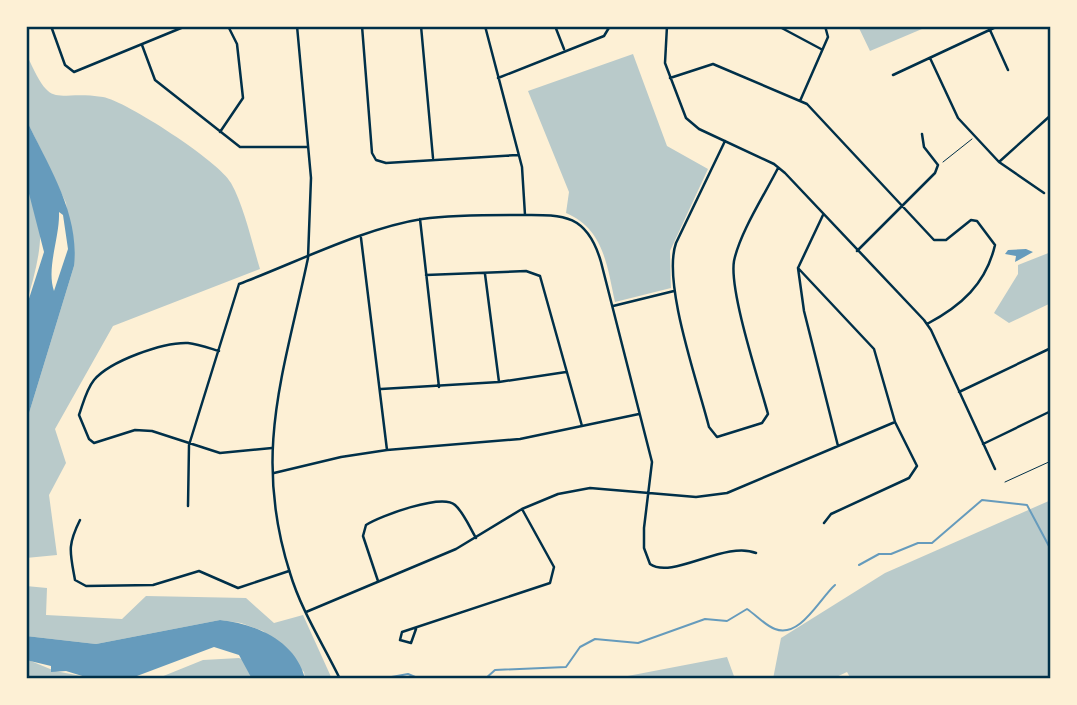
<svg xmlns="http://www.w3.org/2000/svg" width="1077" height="705" viewBox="0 0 1077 705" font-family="'Space Grotesk',sans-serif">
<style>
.green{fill:#b9caca}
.water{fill:#669bbc;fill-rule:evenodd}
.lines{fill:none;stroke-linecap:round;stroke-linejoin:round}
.stream{stroke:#669bbc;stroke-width:2}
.path{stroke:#003049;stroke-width:1}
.minor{stroke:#003049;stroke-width:2.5}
.tertiary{stroke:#003049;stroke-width:2.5}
.neatline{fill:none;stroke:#003049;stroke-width:2.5}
</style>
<rect width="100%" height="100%" fill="#fdf0d5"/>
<!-- green -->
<path class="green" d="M858,26H929L870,51Z
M26,53C53,114 52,89 103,97C126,101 220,162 231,183C244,206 252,243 260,269L113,326L55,429L66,463L49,495L57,555L26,558V423L74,266L66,203L26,119Z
M633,54L667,146L708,169L670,251L671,288L615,302C607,266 604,229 566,213L569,192L528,91Z
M26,182C51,223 38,262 26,305Z
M1051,252V303L1009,323L994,313L1018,274V265Z
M1051,500V679H851L847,672L832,679H773L781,638L885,573Z
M26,586L47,588L46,615L122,619L146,596L246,598L274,623L303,615L332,679H305L304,672L263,631L241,623L220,620L96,644L26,636Z
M727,657L735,679H612Z
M239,658L252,663L262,679H156L203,660Z
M26,659L55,671L97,679H26Z"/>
<!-- water -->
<path class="water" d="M26,119C48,166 80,213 74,266L26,423V308L44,252L26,182ZM59,212L63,215L68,249L54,291C46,268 60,237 59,212Z
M1026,249L1033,252L1015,262L1016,256L1005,254L1008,250Z
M220,620C256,624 296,641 305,679H252L239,655L214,647L129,679H92L66,671L51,672V666L26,660V636L96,644Z"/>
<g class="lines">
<!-- stream -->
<path class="stream" d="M859,565L879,554H891L918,543H932L982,500L1027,505L1051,550
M386,678L408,674L420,679
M485,679L495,670L566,667L580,647L595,639L638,643L705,619L727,621L747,609C756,615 766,626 775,629C800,639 820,598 835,585"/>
<!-- path -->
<path class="path" d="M943,162L972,139
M1005,482L1051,461"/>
<!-- minor -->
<path class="minor" d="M51,26L65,65L74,72L186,26
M362,26L372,153L376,160L386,163L518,155
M421,26L433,158
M485,26L522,167L525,215
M555,26L564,49
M667,26L665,63L686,118L699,129L774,164L785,173L924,320L931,330L995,469
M778,26L821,49
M990,30L1008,70
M142,45L155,80L240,147H307
M930,58L958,118L999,162L1044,193
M893,75L998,26
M498,78L604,36L610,26
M670,78L713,64L807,104L934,240H946L971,220L977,221L995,245C986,284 961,306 927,324
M800,101L828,37L825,26
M220,132L243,98L237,44L228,26
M725,141L676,243C662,283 698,383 709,427L717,437L762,423L768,414C759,381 729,291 734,261C740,232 765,194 778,168
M999,162L1051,115
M823,215L798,268L804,311L838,446
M420,219L439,387
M361,238L387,450
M857,251L935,173L938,165L924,147L922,134
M798,268L874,349L895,422L917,466L909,478L831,514L824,523
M485,274L499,382
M426,275L526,271L540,276L582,426
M613,306L674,291
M219,351C209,348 198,344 188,343C163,342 110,361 94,380C86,390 83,404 79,415L89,439L94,443L135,430L152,431L220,453L272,448
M381,389L499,382L566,372
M959,392L1051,348
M983,444L1051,411
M274,473L341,457L387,450L520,439L639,414
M188,506L189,445L239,284C295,263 364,228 422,219C452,215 483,215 513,215C559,215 586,210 601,262L652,462L644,528V548L650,564C672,580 726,540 756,553
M80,520C67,546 70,552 75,580L86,586L153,585L199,571L238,588L289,571
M378,581L363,536L366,525C380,516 442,493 455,505C464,513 470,528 476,538
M306,612L456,549L522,509L558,494L590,488L696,497L727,493L895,422
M416,629L411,643L400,640L402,632L550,583L554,567L522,509"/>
<!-- tertiary -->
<path class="tertiary" d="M297,26L311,178L308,258C284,373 252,454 290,573C301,610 323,644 340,679"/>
</g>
<!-- border -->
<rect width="1077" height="705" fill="none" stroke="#fdf0d5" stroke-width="56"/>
<rect x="28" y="28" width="1021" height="649" class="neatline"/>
</svg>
